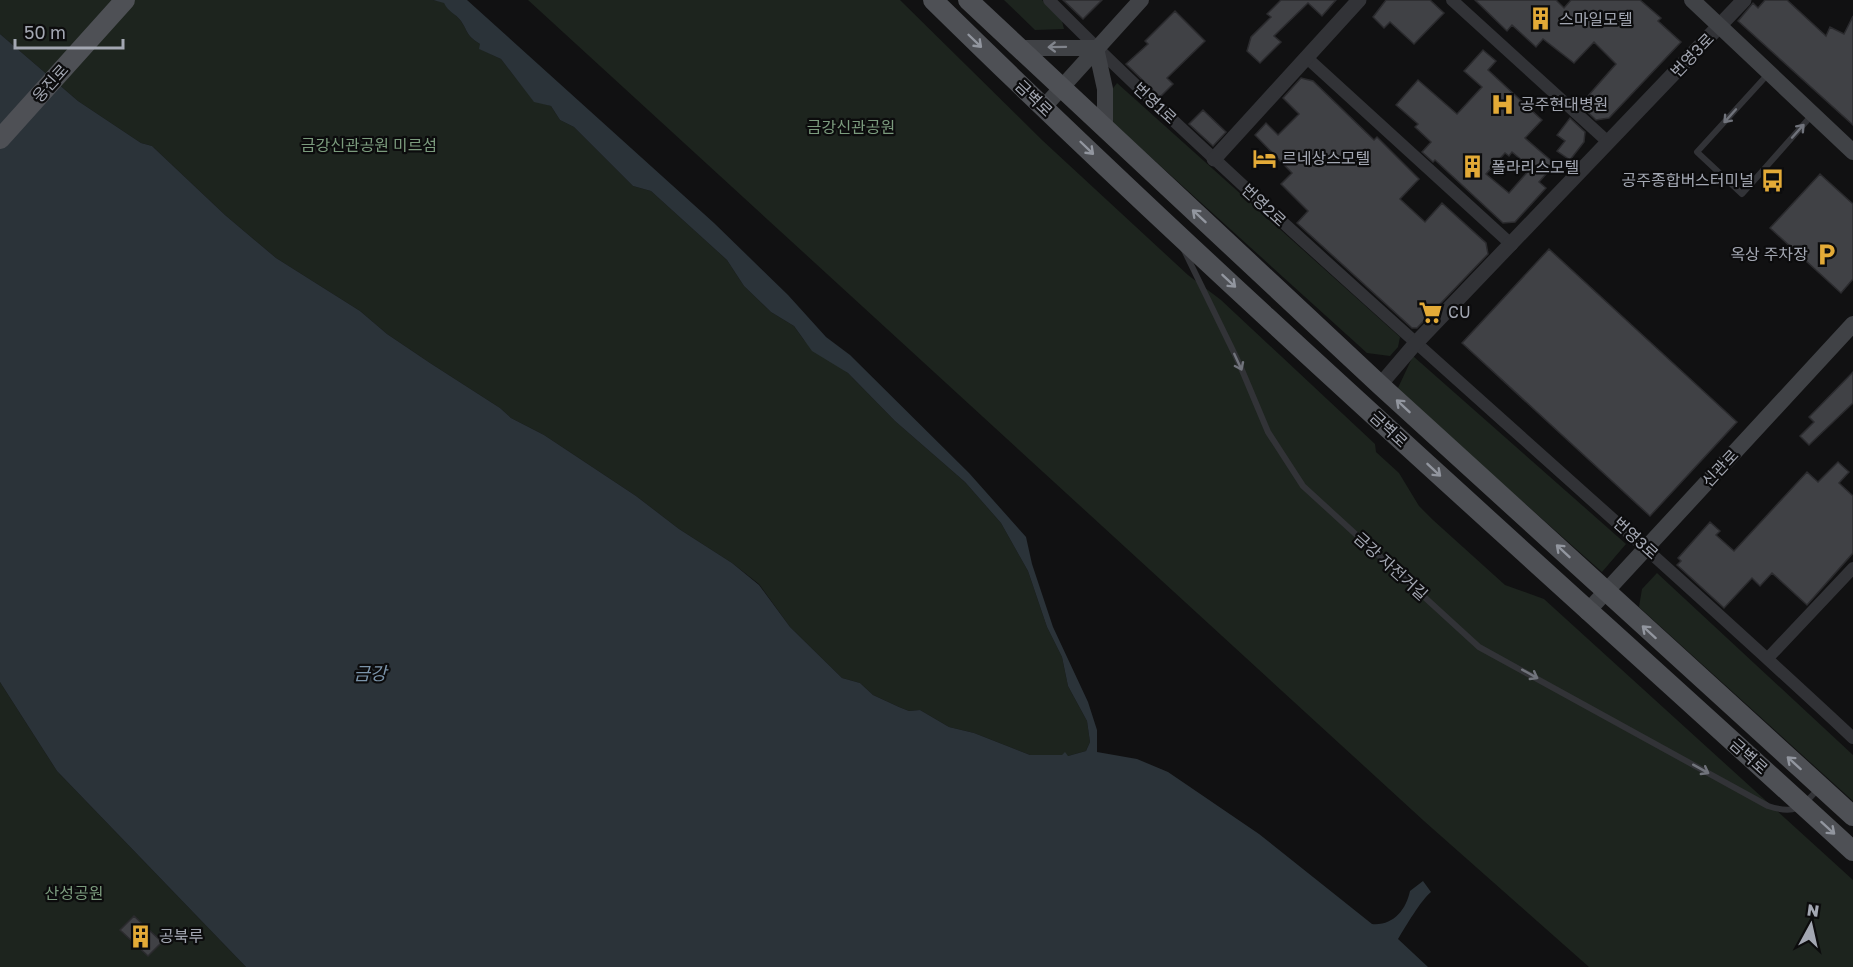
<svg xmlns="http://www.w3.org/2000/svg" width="1853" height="967" viewBox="0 0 1853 967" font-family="'Golos Text','Noto Sans KR',sans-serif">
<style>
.green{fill:#1d241e}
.water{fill:#2b3339}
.building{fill:#404145;stroke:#2b2b2e;stroke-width:1.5;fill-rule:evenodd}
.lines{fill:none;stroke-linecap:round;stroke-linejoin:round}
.service{stroke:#323337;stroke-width:6}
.minor{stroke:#323337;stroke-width:12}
.tertiary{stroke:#323337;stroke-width:15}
.secondary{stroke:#404246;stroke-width:16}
.primary{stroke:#4e5055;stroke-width:20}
.oneway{stroke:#92969f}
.oneway2{stroke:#80848c}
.oneway3{stroke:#70737b}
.labels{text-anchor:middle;stroke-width:4.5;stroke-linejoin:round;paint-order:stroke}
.poi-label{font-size:16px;fill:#a3a7b2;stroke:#0c0c0d;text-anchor:start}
.street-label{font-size:16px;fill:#a3a7b2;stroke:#0c0c0d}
.park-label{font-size:16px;fill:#7b9b7d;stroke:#0c0c0d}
.water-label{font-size:18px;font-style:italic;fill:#7c95ab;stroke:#0c0c0d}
</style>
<rect width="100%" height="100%" fill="#111112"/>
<!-- green -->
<path class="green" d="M0,0H433L444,2C448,12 455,13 461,21C469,33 465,34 480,44V49L501,59L534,101L551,106L560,120L574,127L633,186L651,191L727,260L744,286L771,312L794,326L804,340L848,373L895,421L965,482L1001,523L1028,571L1047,627L1062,657L1068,686L1087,721L1090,742L1086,751L1068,756L1030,755L974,733L949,727L920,710L909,711L899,707L873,695L860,683L842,678L790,627L759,584L732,563L679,529L636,496L544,435L511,418L500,408L430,363L387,334L360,311L276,258L225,215L152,146L141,143L78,101L0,34Z
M528,0H900L1042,140L1188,275L1221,300L1375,444L1376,452L1399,473L1419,506L1433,520L1505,585L1544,599L1853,880V967H1589L1424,821Z
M1004,0H1042L1062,21L1064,29L1035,30Z
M1117,83L1400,337L1398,347L1390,356L1367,353L1112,122L1108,95Z
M1413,356L1626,544L1602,572L1397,390Z
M1657,573L1853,755V801L1639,607L1642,589Z
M0,682L57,771L246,967H0Z"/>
<!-- water -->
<path class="water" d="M433,0H467L714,223L788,295L826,337L850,355L969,473L1026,537L1032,564L1053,627L1088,702L1097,730V752L1137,759L1168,772L1259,834L1372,924C1393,926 1406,910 1410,891L1423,881L1431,892C1421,900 1406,926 1398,939L1428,967H246L57,771L0,682V34L78,101L141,143L152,146L225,215L276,258L360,311L387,334L430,363L500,408L511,418L544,435L636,496L679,529L732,563L759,585L790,627L842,678L860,683L873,695L899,707L909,711L920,710L949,727L974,733L1030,755H1062L1065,752L1068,756L1086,751L1090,742L1087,721L1068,686L1062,657L1047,627L1028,571L1001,523L965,482L895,421L848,373L812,351L794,326L771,312L744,286L727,260L651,191L633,186L574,127L560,120L551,106L534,102L501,59L479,49L480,44C465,34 469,33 461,21C455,13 448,12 444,3Z"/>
<!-- building -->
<path class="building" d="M1063,0H1102L1083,19Z
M1281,0H1336L1322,16L1308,3L1274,36L1281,42L1260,63L1247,51L1251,37L1271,17L1267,14Z
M1386,0H1430L1444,13L1414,44L1390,22L1384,28L1373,17Z
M1475,0H1556L1564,8L1571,0H1640L1661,18L1658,21L1681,42L1609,118L1596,120L1580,105L1616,64L1594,42L1574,63L1543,39L1536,47L1512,25L1507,31Z
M1765,0H1787L1826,36L1830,27L1844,34L1853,16V125L1738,21L1753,3L1758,8Z
M1175,11L1205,41L1167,78L1173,84L1160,97L1126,64L1148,44L1145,41Z
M1483,50L1496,61L1488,70L1542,120L1525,138L1555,164L1539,182L1546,188L1515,222L1503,223L1435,160L1433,162L1422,152L1431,142L1415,127L1418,124L1396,105L1418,80L1457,114L1482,87L1464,71ZM1512,152L1531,168L1509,193L1486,174L1505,153L1509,156Z
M1301,78L1313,81L1374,140L1377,137L1419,179L1400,199L1425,222L1442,203L1486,243L1488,254L1417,328H1412L1297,223L1308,211L1281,184L1292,173L1255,135L1266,123L1278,135L1299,114L1283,98Z
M1203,110L1226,132L1213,146L1189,124Z
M1570,118L1585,132L1584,142L1570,160L1557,151L1565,141L1557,135Z
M1820,174L1853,204V279L1841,293L1770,228Z
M1549,249L1737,422L1650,516L1462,343Z
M1853,372V403L1809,445L1800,436L1814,422L1809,417Z
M1838,462L1849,472L1839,483L1853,496V553L1807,605L1772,573L1760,586L1752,578L1724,608L1677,565L1681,561L1678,558L1710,522L1720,531L1716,535L1734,551L1807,472L1818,482Z
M134,916L162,942L148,956L120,930Z"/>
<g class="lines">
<!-- service -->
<path class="service" d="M1769,73L1697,152L1742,194L1812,115
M1183,248L1239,363L1268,432L1303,486L1479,647L1768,806C1795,815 1801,808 1819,788"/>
<!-- minor -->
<path class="minor" d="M1049,0C1126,78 1207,152 1288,227C1475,398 1667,564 1853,738
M1452,0L1608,142
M1306,57L1512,245
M1768,658L1853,568"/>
<!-- tertiary -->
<path class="tertiary" d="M1214,159L1359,0
M1380,385L1415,344L1744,0"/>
<!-- secondary -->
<path class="secondary" d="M1692,0L1853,152
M1019,48H1096L1105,89V129
M1044,107L1141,0
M1587,612L1853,324"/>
<!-- primary -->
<path class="primary" d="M933,0C1231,293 1545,569 1853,851
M968,0L1380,385L1853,816
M0,139L125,0"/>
</g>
<!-- one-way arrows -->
<defs><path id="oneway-shaft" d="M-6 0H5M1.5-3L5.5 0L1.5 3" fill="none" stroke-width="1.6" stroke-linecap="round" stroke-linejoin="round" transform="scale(1.5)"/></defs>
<g class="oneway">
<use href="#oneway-shaft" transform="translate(975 41) rotate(44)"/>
<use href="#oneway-shaft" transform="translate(1087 148) rotate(44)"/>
<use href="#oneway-shaft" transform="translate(1199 216) rotate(-137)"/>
<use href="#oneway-shaft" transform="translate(1229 281) rotate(43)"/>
<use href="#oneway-shaft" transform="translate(1403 406) rotate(-137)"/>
<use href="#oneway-shaft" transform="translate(1434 470) rotate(43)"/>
<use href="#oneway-shaft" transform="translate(1563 551) rotate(-137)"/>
<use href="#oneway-shaft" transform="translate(1649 632) rotate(-138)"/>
<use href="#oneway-shaft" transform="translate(1794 763) rotate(-138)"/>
<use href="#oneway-shaft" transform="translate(1828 828) rotate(42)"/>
</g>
<use class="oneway2" href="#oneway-shaft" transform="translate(1057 47) rotate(179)"/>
<g class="oneway3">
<use href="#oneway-shaft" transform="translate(1730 116) rotate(132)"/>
<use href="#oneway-shaft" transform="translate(1798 131) rotate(-48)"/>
<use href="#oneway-shaft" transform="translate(1238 362) rotate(65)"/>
<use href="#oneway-shaft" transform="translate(1530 674) rotate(29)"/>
<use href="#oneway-shaft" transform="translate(1701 769) rotate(29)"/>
</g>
<!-- icons -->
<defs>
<symbol id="building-bare" viewBox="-9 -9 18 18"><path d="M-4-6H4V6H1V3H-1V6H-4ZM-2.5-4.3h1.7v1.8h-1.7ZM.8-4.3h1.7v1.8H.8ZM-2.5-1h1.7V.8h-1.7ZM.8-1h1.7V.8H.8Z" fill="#e3aa37" stroke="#0c0c0d" stroke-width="2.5" paint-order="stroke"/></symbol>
<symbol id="hospital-bare" viewBox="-9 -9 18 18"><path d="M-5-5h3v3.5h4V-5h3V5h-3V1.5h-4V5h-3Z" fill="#e3aa37" stroke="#0c0c0d" stroke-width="2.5" paint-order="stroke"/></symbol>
<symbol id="hotel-bare" viewBox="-9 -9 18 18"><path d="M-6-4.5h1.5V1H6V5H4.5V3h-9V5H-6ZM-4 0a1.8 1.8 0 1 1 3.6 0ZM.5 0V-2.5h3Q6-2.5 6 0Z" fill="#e3aa37" stroke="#0c0c0d" stroke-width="2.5" paint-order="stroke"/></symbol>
<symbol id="bus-bare" viewBox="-9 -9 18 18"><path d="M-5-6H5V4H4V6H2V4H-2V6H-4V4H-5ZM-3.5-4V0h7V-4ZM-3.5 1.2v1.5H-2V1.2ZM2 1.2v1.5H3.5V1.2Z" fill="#e3aa37" stroke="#0c0c0d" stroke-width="2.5" paint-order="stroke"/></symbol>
<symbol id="parking-bare" viewBox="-9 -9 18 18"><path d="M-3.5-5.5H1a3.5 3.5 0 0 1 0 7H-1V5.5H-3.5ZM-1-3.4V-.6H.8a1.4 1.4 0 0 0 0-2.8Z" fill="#e3aa37" stroke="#0c0c0d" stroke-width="2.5" paint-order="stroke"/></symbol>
<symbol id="supermarket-bare" viewBox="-9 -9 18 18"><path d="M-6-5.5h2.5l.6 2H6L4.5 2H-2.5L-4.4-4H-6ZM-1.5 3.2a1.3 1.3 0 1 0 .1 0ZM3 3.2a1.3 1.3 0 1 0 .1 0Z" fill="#e3aa37" stroke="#0c0c0d" stroke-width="2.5" paint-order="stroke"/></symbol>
</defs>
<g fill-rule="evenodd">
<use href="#building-bare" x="1524" y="2" width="33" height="33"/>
<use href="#hospital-bare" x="1486" y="88" width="33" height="33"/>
<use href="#hotel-bare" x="1248" y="142" width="33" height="33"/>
<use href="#building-bare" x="1456" y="150" width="33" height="33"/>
<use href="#bus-bare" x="1756" y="164" width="33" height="33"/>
<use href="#parking-bare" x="1810" y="238" width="33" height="33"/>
<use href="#supermarket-bare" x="1414" y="296" width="33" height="33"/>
<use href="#building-bare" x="124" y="920" width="33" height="33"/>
</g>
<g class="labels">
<!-- poi labels -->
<g class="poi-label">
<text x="1559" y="25">스마일모텔</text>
<text x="1520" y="110">공주현대병원</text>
<text x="1282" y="164">르네상스모텔</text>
<text x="1491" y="173">폴라리스모텔</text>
<text x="1754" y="186" text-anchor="end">공주종합버스터미널</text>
<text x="1808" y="260" text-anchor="end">옥상 주차장</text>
<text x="1448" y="318">CU</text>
<text x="159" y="942">공북루</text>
</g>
<!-- street labels -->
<g class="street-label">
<text transform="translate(1692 55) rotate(-46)" y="6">번영3로</text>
<text transform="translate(50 83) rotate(-48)" y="6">웅진로</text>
<text transform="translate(1034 98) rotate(44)" y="6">금벽로</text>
<text transform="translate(1155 103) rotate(43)" y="6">번영1로</text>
<text transform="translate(1264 205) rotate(43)" y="6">번영2로</text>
<text transform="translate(1389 429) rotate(43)" y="6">금벽로</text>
<text transform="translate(1720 468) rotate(-47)" y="6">신관로</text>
<text transform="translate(1636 538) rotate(42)" y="6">번영3로</text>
<text transform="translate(1391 566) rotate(42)" y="6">금강 자전거길</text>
<text transform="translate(1749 756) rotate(42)" y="6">금벽로</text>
</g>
<!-- park labels -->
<g class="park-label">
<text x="851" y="133">금강신관공원</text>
<text x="369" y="151">금강신관공원 미르섬</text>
<text x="74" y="899">산성공원</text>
</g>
<!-- water labels -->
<g class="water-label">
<text x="370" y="680">금강</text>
</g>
</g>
<!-- north arrow -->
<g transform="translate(1811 925) rotate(8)" stroke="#0c0c0d" stroke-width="4.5" paint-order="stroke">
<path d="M0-4.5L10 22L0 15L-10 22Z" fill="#a3a7b2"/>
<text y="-9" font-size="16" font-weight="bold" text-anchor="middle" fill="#a3a7b2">N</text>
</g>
<!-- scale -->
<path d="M15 39v9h108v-9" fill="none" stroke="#a3a7b2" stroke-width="3"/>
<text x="24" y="39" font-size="18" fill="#a3a7b2" stroke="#0c0c0d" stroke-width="4.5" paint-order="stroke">50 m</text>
</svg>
